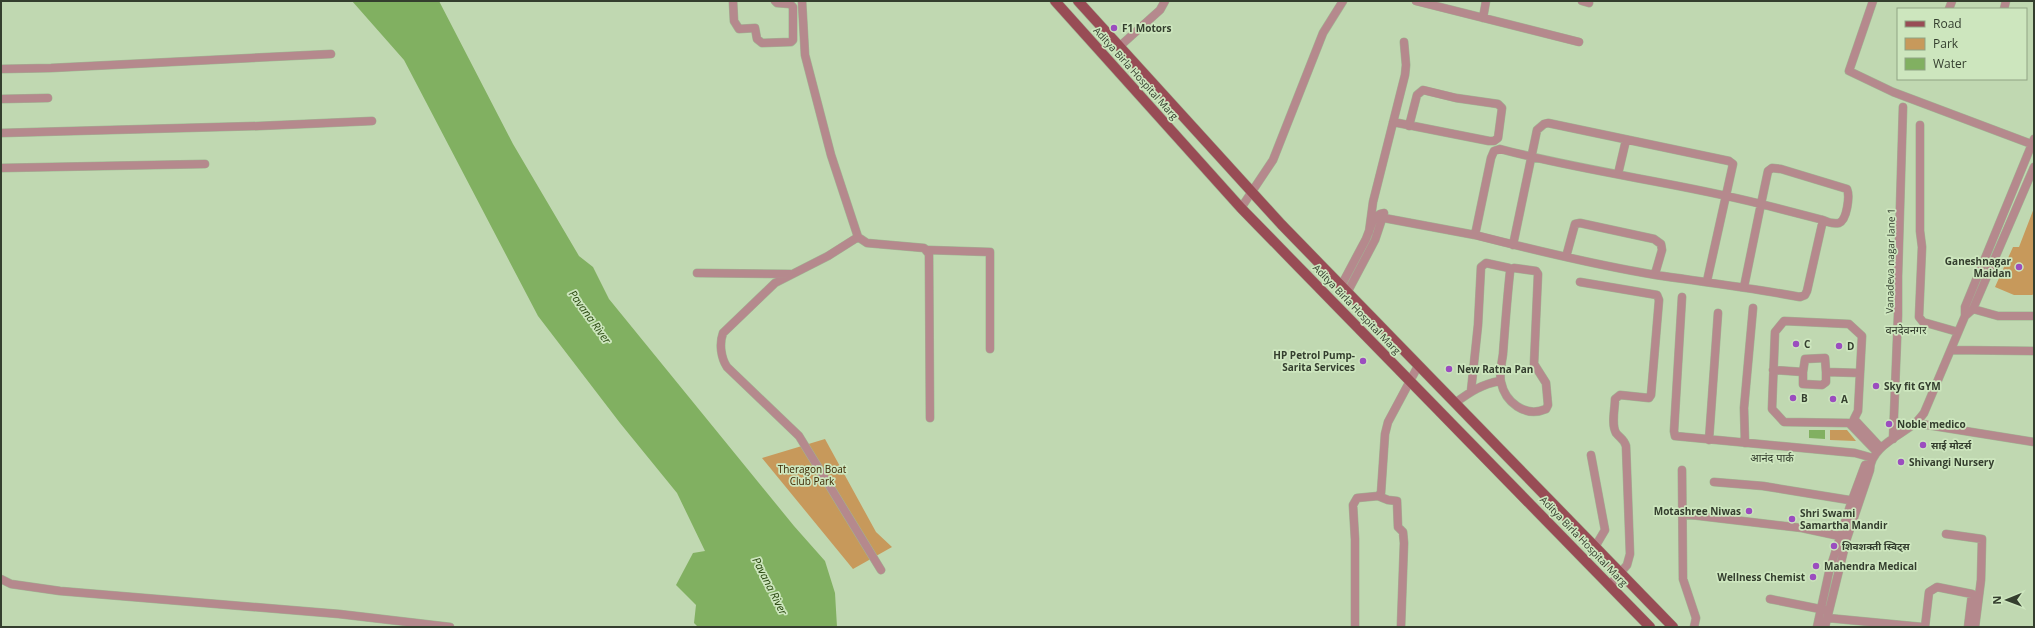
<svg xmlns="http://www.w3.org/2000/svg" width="2035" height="628" viewBox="0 0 2035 628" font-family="'Open Sans','Noto Sans Devanagari',sans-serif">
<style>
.green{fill:#c7995b}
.water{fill:#81b061}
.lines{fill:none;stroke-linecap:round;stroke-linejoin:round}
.minor-casing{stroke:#a1b694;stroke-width:9}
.major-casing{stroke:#a1b694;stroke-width:11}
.minor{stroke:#b5898d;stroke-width:8}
.major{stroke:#984c55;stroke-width:10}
.poi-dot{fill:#9b4dbf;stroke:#cde6be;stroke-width:1.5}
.labels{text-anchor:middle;stroke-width:3.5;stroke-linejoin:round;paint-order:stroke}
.poi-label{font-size:10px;font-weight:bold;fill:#343e2e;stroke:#cde6be;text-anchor:start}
.street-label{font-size:10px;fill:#343e2e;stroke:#cde6be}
.park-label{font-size:10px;fill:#3b2501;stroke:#cde6be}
.water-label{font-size:11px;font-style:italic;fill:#2b4911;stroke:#cde6be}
.neighbourhood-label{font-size:11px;fill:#343e2e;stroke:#cde6be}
</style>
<rect width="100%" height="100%" fill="#c0d8b1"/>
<!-- green -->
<path class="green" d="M2034,208V294L2032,295H2014L1995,287L2013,247H2019Z
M1830,430H1847L1856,441L1830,440Z
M825,439L876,532L892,547L853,569L762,458Z"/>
<!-- water -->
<path class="water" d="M352,1H439L513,144L579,256L593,267L609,299L794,526L825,561L835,593L837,627H698L694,623L696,605L676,585L693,553L705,551L677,493L620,423L538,316L404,60Z
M1809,430H1825V439L1809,438Z"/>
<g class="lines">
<defs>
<path id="minor" d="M733,1L734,21L739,29L755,28L757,39L762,43L791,42L793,40V7L790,4L777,3L775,1
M802,1L805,55L831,155L858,237L828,256L775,283L723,333C719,344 721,358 727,367L799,436L881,570
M1416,1L1579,42
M1582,1L1589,3
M1873,1L1849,71L1893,92L2034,145
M1949,9L1952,1
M2004,9L2006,1
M1483,18L1486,1
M1120,46L1160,10L1165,1
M1,69L51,68L331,54
M1,99L48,98
M1393,122L1489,141H1494L1498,138L1502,108L1498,104L1456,98L1423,90L1417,95L1409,126
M1920,125V231L1922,247L1919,317L1923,322L1958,332
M1,133L259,126L372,121
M1,168L205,164
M1618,174L1626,140
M1241,208L1273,160L1323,33L1343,1
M1384,218L1475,235L1491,158L1494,151L1500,149C1586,172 1675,182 1761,204L1744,287
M1369,232L1373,202L1405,75L1406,65L1404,42
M1475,235C1534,250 1595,265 1656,275C1704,282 1752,288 1800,297L1805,295L1807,291L1823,220L1761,204L1768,171L1772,168L1781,169L1847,189C1850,196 1847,220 1839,223C1834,224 1827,222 1823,220
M858,237L867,243L924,248L929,254L930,418
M1513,245L1537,130L1544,124L1548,123L1729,161L1733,164L1707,281
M928,250L990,252V349
M1566,257L1575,224L1580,223L1654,239L1661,244L1662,250L1655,274
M697,273L790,274
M1580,282L1657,295L1659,300L1651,395L1649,398L1620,395L1615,399C1615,409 1611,424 1616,433C1620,438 1624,439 1626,446L1630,554L1627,565L1610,585
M1341,286L1366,239L1374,218L1380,214L1384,213L1375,240L1347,293
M1682,297L1674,431L1675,436L1855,453L1873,458
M1973,309L1998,316H2034
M1965,316V307L2034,139
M1951,350L2034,351
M1773,370L1803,372L1805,359L1825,358L1826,372L1860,373
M1803,372V384L1822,385L1826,382V372
M1471,391L1478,325L1481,267L1486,263L1509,268L1510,272C1507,299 1505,327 1503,354C1502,362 1499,374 1501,382C1505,402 1525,418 1546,409L1548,405L1546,383L1534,364L1538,274L1536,271L1514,268
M1455,403C1470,392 1482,384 1500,381
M1915,423L2034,442
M1893,439L1898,315V276L1903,107
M1709,440L1718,313
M1745,443L1744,408L1753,308
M1877,452L1849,423L1784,422L1772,409L1775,332L1784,321L1849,324L1862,336L1858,411L1854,419L1881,448
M1591,455L1605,530L1595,547
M1682,470L1683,579L1696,618L1694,627
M1714,482L1763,486L1855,501
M1378,496L1388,500L1397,501L1398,527L1403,532L1404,543L1401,626
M1683,514L1802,528L1844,537
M1946,534L1982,539L1981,580L1975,627
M1,579L11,584L60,591L339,614L450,627
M1770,599L1825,610
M1828,618L1922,627
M1355,627V539L1353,505L1357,498L1378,496L1381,493L1385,434L1388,422L1418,366
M1817,627L1829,572L1852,500L1865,465L1870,464
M1825,627L1847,538L1870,470C1870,448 1899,436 1914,424C1918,421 1921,417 1924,413L1965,316L1973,309L2034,167
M1925,627L1929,592L1937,587L1972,594L1968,627"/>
<path id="major" d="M1055,1L1241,208L1650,627
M1078,1L1281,224L1673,627"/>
</defs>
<!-- minor casing -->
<use href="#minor" class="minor-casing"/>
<!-- major casing -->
<use href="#major" class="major-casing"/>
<!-- minor -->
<use href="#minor" class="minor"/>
<!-- major -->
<use href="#major" class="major"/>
</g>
<!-- markers -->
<g class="poi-dot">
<circle cx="1114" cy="28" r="4"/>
<circle cx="2019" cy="267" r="4"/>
<circle cx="1796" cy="344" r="4"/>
<circle cx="1839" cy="346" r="4"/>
<circle cx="1363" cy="361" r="4"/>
<circle cx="1449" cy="369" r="4"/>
<circle cx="1876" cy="386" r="4"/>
<circle cx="1793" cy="398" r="4"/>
<circle cx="1833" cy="399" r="4"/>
<circle cx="1889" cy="424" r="4"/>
<circle cx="1923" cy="445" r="4"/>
<circle cx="1901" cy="462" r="4"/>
<circle cx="1749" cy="511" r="4"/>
<circle cx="1792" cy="519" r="4"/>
<circle cx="1834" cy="546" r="4"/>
<circle cx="1816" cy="566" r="4"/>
<circle cx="1813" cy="577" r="4"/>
</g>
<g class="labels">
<!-- poi labels -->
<g class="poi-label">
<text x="1122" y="32">F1 Motors</text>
<text x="2011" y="265" text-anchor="end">Ganeshnagar<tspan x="2011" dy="12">Maidan</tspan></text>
<text x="1804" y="348">C</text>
<text x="1847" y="350">D</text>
<text x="1355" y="359" text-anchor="end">HP Petrol Pump-<tspan x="1355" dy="12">Sarita Services</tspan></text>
<text x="1457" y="373">New Ratna Pan</text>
<text x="1884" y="390">Sky fit GYM</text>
<text x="1801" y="402">B</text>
<text x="1841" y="403">A</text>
<text x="1897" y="428">Noble medico</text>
<text x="1931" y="449">साई मोटर्स</text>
<text x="1909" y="466">Shivangi Nursery</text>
<text x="1741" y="515" text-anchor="end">Motashree Niwas</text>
<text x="1800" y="517">Shri Swami<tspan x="1800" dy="12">Samartha Mandir</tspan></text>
<text x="1842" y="550">शिवशक्ती स्विट्स</text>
<text x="1824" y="570">Mahendra Medical</text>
<text x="1805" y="581" text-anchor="end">Wellness Chemist</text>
</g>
<!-- street labels -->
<g class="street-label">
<text transform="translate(1136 73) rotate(48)" y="4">Aditya Birla Hospital Marg</text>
<text transform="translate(1890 261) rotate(-89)" y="4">Vanadeva nagar lane 1</text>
<text transform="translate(1357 309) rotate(46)" y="4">Aditya Birla Hospital Marg</text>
<text transform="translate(1584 541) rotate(46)" y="4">Aditya Birla Hospital Marg</text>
</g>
<!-- park labels -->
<g class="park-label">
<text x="812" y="473">Theragon Boat<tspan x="812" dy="12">Club Park</tspan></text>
</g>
<!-- water labels -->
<g class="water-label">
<text transform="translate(590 317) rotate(54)" y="4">Pavana River</text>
<text transform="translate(770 586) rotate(63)" y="4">Pavana River</text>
</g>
<!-- neighbourhood labels -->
<g class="neighbourhood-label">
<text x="1906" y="334">वनदेवनगर</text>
<text x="1772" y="462">आनंद पार्क</text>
</g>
</g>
<!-- border -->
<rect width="2035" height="628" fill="none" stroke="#343e2e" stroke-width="4"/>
<!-- legend -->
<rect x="1897" y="8" width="130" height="72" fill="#cde6be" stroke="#90a384"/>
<rect x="1905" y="21" width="20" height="6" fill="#984c55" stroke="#90a384"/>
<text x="1933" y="28" font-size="12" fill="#343e2e">Road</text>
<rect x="1905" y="38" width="20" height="12" fill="#c7995b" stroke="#90a384"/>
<text x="1933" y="48" font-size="12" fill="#343e2e">Park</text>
<rect x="1905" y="58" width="20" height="12" fill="#81b061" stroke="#90a384"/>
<text x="1933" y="68" font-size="12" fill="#343e2e">Water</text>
<!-- north arrow -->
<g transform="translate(2007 600) rotate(269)" stroke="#cde6be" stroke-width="3" paint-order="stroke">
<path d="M0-3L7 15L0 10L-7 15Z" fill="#343e2e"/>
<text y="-6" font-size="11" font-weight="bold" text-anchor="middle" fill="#343e2e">N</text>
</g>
</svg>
